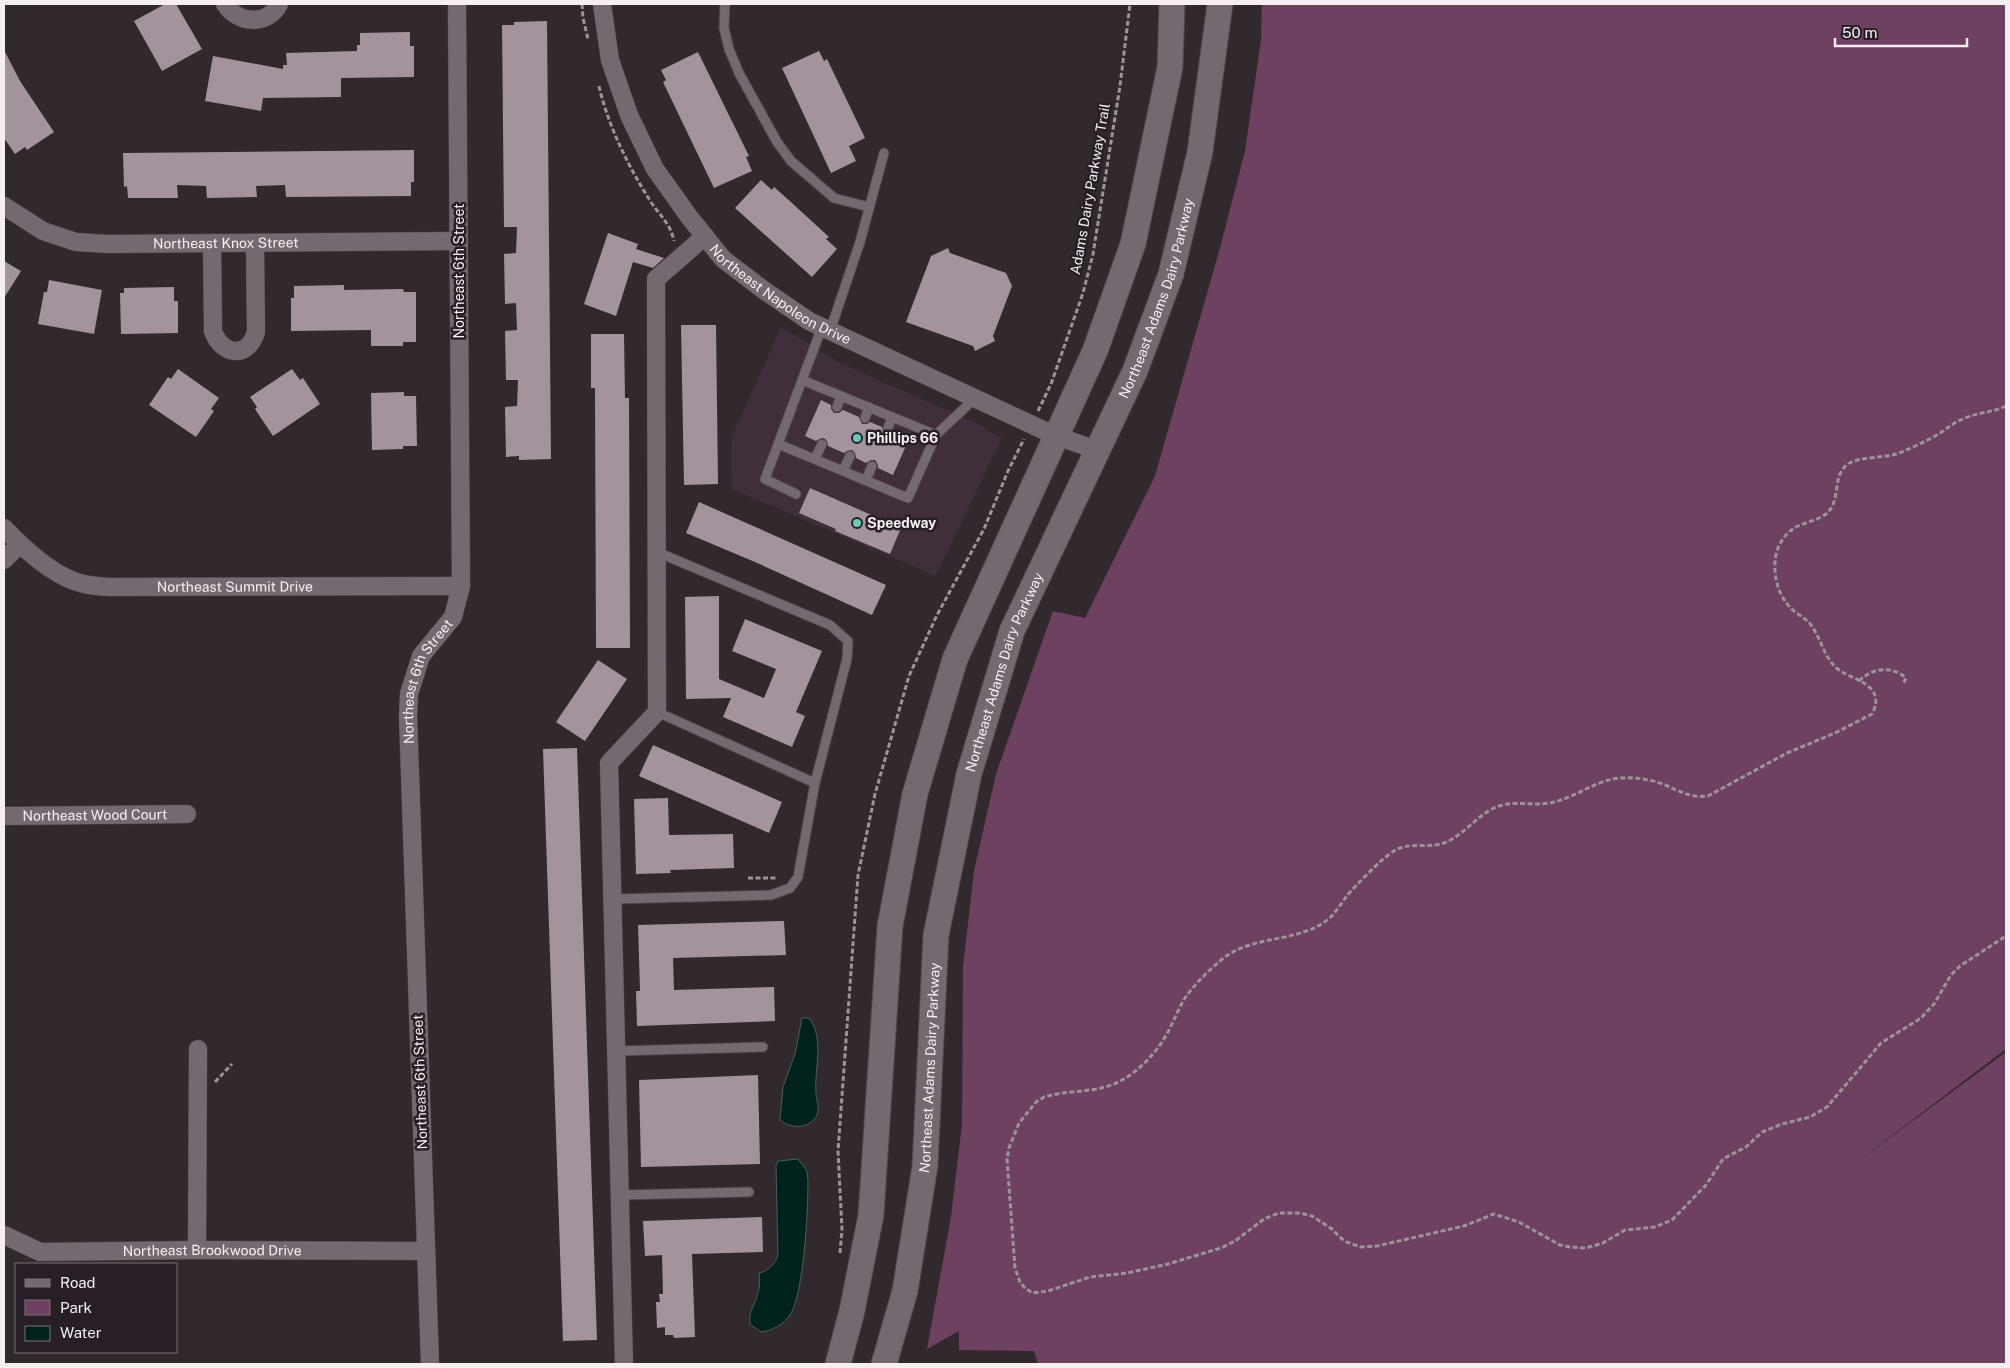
<svg xmlns="http://www.w3.org/2000/svg" width="2010" height="1368" viewBox="0 0 2010 1368" font-family="'Public Sans',sans-serif">
<style>
.built{fill:#3e2f3a}
.green{fill:#6e4161}
.water{fill:#00221c;stroke:#4a5f5c}
.building{fill:#a1949d}
.lines{fill:none;stroke-linecap:round;stroke-linejoin:round}
.lane-casing{stroke:#4f464c;stroke-width:11}
.street-casing{stroke:#4f464c;stroke-width:19}
.secondary-casing{stroke:#4f464c;stroke-width:27}
.path{stroke:#9c9499;stroke-width:3;stroke-dasharray:5 2.5;stroke-linecap:butt}
.lane{stroke:#746970;stroke-width:9}
.street{stroke:#746970;stroke-width:18}
.secondary{stroke:#746970;stroke-width:25}
.poi-dot{fill:#5eceb8;stroke:#281f26;stroke-width:2}
.labels{text-anchor:middle;stroke-width:5;stroke-linejoin:round;paint-order:stroke}
.street-label{font-size:14px;fill:#f5eef3;stroke:#281f26}
.poi-label{font-size:14px;font-weight:bold;fill:#f5eef3;stroke:#281f26;text-anchor:start}
</style>
<rect width="100%" height="100%" fill="#32292f"/>
<!-- built -->
<path class="built" d="M781,327L838,362L980,425L1002,438L936,576L732,489L731,438Z"/>
<!-- green -->
<path class="green" d="M1262,4H2006V1049L1861,1159L2006,1052V1364H1038L1034,1351L959,1350V1331L927,1349L951,1217L962,1124L963,967L974,871L996,774L1053,611L1085,618L1155,476L1220,248L1245,151L1261,40Z"/>
<!-- water -->
<path class="water" d="M802,1018H809C825,1038 814,1069 816,1093C816,1099 819,1106 818,1112C813,1129 792,1130 780,1120L783,1087L795,1054Z
M798,1159L807,1171L808,1181C808,1209 804,1294 790,1315C782,1325 774,1330 761,1332L750,1324C748,1312 755,1305 758,1293C760,1287 760,1280 759,1273C769,1271 775,1264 778,1255L776,1165L778,1161Z"/>
<!-- building -->
<path class="building" d="M165,4H176L202,49L162,71L134,21Z
M547,21L551,459L519,460V456L506,457L505,407L517,406L518,380H506L505,331L517,330L516,303L505,304L504,254L516,253L517,227H504L502,25H514V22Z
M410,32V46H414V77L341,78V97L263,98L261,111L205,101L213,56L283,69V65H287L286,53L357,51V45H360V33Z
M4,50L20,81L54,132L27,150L25,147L15,154L4,138Z
M819,51L824,61L827,59L865,138L849,146L856,161L831,173L782,68Z
M698,52L749,156L746,157L752,171L714,188L663,82L666,80L661,70Z
M414,150V182H411V196L286,197L285,185L256,186L257,197L207,198L206,186L177,185L178,198H128L127,186L124,187L123,153Z
M761,180L772,190L774,187L792,203L829,237L826,239L837,249L812,277L735,208Z
M608,233L638,244L636,249L664,258L653,268L633,262L616,316L584,304Z
M948,248L950,253L1006,273L1012,286L993,336L995,341L975,351L973,346L906,322L931,256Z
M4,261L21,271L4,298Z
M49,280L102,290L94,334L38,324L44,292H47Z
M344,285V290L403,289L404,292H416V342H403V346H371V330L291,331V298H294V286Z
M174,287V301H178V333L121,334L120,293H124V288Z
M681,325H716L718,484L684,485Z
M591,334H624L625,398H629L630,648H596L595,388H591Z
M178,369L219,398L211,409L214,411L196,437L149,405L168,377L171,379Z
M292,369L300,380L303,378L320,404L273,436L255,409L257,407L250,397Z
M404,392V396H416L417,446H403V449L372,450L371,393Z
M821,400L831,405V409L834,413H839L843,410L859,417L862,424H867L870,422L882,427L885,434L893,432L909,439L893,475L878,468V465L875,460H871L866,463L856,458L855,453L852,450L847,451L844,453L828,446L827,441L824,438L819,439L816,441L805,436Z
M810,488L901,528L890,554L835,531L836,529L799,513Z
M699,502L886,585L872,615L755,562L686,533Z
M719,596V679L764,698L776,669L732,651L745,619L822,651L796,712L805,716L792,747L723,717L731,698L686,699L685,597Z
M598,660L627,679L585,741L556,722Z
M653,745L782,802L769,833L639,776Z
M577,748L597,1340L563,1341L543,749Z
M668,798L669,835L733,834L734,868L670,870L671,873L636,874L634,799Z
M784,921L786,955L673,958L674,990L774,987L775,1021L637,1026L636,991H640L638,925Z
M758,1075L760,1164L641,1167L639,1080Z
M762,1217L763,1252L692,1254L695,1337L674,1338L673,1335H665V1327L657,1328L656,1302H660L659,1294H663L662,1255L645,1256L643,1221Z"/>
<g class="lines">
<defs>
<path id="lane" d="M725,4L724,28L729,49L739,73L777,142L791,161L834,198L869,207
M830,331L860,242L884,153
M802,380L936,435
M837,407L841,396
M865,418L869,407
M888,428L892,417
M778,444L908,498L936,435L975,398
M815,459L822,444
M843,471L850,456
M866,480L872,466
M796,494L765,479L822,327
M657,712L815,783
M613,899L771,895L790,888L798,877L815,783L847,659L848,641L830,625L657,552
M616,1051L763,1047
M620,1195L749,1192"/>
<g id="street">
<path d="M225,4C238,24 268,26 279,4"/>
<path id="s1" d="M602,4L610,60L629,115L655,169L690,218L723,259L765,291L809,321L1056,436L1097,450"/>
<path id="s2" d="M4,206L43,231L76,242L108,244L459,241"/>
<path d="M212,243L213,331C222,356 248,359 256,332L255,243"/>
<path id="s3" d="M4,528C24,549 55,578 84,584C92,586 100,586 108,587L461,586"/>
<path d="M4,560L20,544"/>
<path id="s4" d="M4,816L187,814"/>
<path id="s5" d="M4,1235L40,1252L197,1250L426,1251"/>
<path d="M197,1250L198,1049"/>
<path id="s6" d="M430,1364L408,715L409,694L421,656L453,617L461,586L457,4"/>
<path d="M624,1364L609,763L657,712L656,279L705,236"/>
</g>
<g id="secondary">
<path d="M838,1364L852,1311L871,1215L890,926L915,794L955,659L1095,351L1133,244L1170,67L1172,4"/>
<path id="s7" d="M884,1364L905,1291L925,1166L936,935L969,774L1012,631L1135,371L1171,274L1200,152L1220,4"/>
</g>
</defs>
<!-- lane casing -->
<use href="#lane" class="lane-casing"/>
<!-- street casing -->
<use href="#street" class="street-casing"/>
<!-- secondary casing -->
<use href="#secondary" class="secondary-casing"/>
<!-- path -->
<path class="path" d="M582,4L583,18L588,39
M599,86C608,125 627,164 649,199C658,214 670,222 674,241
M2006,406C1992,413 1977,412 1963,419C1954,422 1948,428 1940,433C1927,441 1910,449 1896,454C1883,458 1857,457 1848,464C1831,476 1842,501 1826,514C1818,520 1807,522 1798,526C1784,532 1775,549 1775,563C1774,581 1780,599 1794,611C1800,616 1807,619 1811,625C1822,640 1824,659 1839,670C1849,677 1864,680 1872,690C1878,697 1876,707 1872,714L1835,733L1787,753L1708,796C1694,798 1682,793 1670,787C1657,781 1639,777 1624,778C1598,778 1579,796 1554,802C1536,807 1517,800 1499,806C1478,813 1465,835 1444,843C1427,849 1410,841 1394,851C1383,857 1354,887 1346,897C1339,907 1333,917 1323,923C1293,943 1249,935 1220,961C1208,971 1194,985 1185,998C1177,1011 1173,1024 1165,1037C1154,1056 1135,1075 1114,1084C1092,1093 1067,1090 1044,1097L1036,1102L1019,1123L1009,1148L1007,1159L1015,1268L1020,1282L1024,1287L1032,1293L1048,1291L1090,1277L1127,1273L1168,1264L1221,1248L1235,1241L1264,1219L1279,1213H1300L1312,1216L1332,1229L1344,1241L1361,1247L1377,1246L1464,1226L1494,1214L1519,1222L1560,1245L1570,1247L1586,1248L1603,1243L1625,1230L1655,1227L1672,1220L1706,1185L1723,1159L1746,1147L1762,1132L1782,1124L1810,1117L1827,1107L1881,1043L1921,1018L1934,1004L1951,975L1960,966L2006,936
M1038,411L1051,384L1083,293L1093,254L1120,86L1130,4
M1859,681C1872,668 1891,665 1906,678L1903,684
M748,878H777
M215,1082L232,1064
M840,1253L842,1230L838,1151L858,875L875,794L909,676L937,615L984,529L1008,471L1024,439"/>
<!-- lane -->
<use href="#lane" class="lane"/>
<!-- street -->
<use href="#street" class="street"/>
<!-- secondary -->
<use href="#secondary" class="secondary"/>
</g>
<!-- markers -->
<g class="poi-dot">
<circle cx="857" cy="438" r="5"/>
<circle cx="857" cy="523" r="5"/>
</g>
<g class="labels">
<!-- street labels -->
<g class="street-label">
<text transform="translate(1090 189) rotate(-80)" y="5">Adams Dairy Parkway Trail</text>
<text dy="5" stroke="none"><textPath href="#s2" startOffset="231">Northeast Knox Street</textPath></text>
<text transform="translate(459 271) rotate(-90)" y="5">Northeast 6th Street</text>
<text dy="5" stroke="none"><textPath href="#s1" startOffset="355">Northeast Napoleon Drive</textPath></text>
<text dy="5" stroke="none"><textPath href="#s7" startOffset="1111">Northeast Adams Dairy Parkway</textPath></text>
<text dy="5" stroke="none"><textPath href="#s3" startOffset="250">Northeast Summit Drive</textPath></text>
<text dy="5" stroke="none"><textPath href="#s7" startOffset="706">Northeast Adams Dairy Parkway</textPath></text>
<text dy="5" stroke="none"><textPath href="#s6" startOffset="688">Northeast 6th Street</textPath></text>
<text dy="5" stroke="none"><textPath href="#s4" startOffset="91">Northeast Wood Court</textPath></text>
<text dy="5" stroke="none"><textPath href="#s7" startOffset="301">Northeast Adams Dairy Parkway</textPath></text>
<text transform="translate(420 1082) rotate(-92)" y="5">Northeast 6th Street</text>
<text dy="5" stroke="none"><textPath href="#s5" startOffset="212">Northeast Brookwood Drive</textPath></text>
</g>
<!-- poi labels -->
<g class="poi-label">
<text x="867" y="443">Phillips 66</text>
<text x="867" y="528">Speedway</text>
</g>
</g>
<!-- border -->
<rect width="2010" height="1368" fill="none" stroke="#f5eef3" stroke-width="10"/>
<!-- legend -->
<rect x="15" y="1263" width="162" height="90" fill="#281f26" stroke="#7a7278"/>
<rect x="25" y="1279" width="25" height="8" fill="#746970" stroke="#7a7278"/>
<text x="60" y="1288" font-size="15" fill="#f5eef3">Road</text>
<rect x="25" y="1300" width="25" height="15" fill="#6e4161" stroke="#7a7278"/>
<text x="60" y="1313" font-size="15" fill="#f5eef3">Park</text>
<rect x="25" y="1326" width="25" height="15" fill="#00221c" stroke="#7a7278"/>
<text x="60" y="1338" font-size="15" fill="#f5eef3">Water</text>
<!-- scale -->
<path d="M1835 38v8h132v-8" fill="none" stroke="#f5eef3" stroke-width="2.5"/>
<text x="1842" y="38" font-size="15" fill="#f5eef3" stroke="#281f26" stroke-width="4" paint-order="stroke">50 m</text>
</svg>
